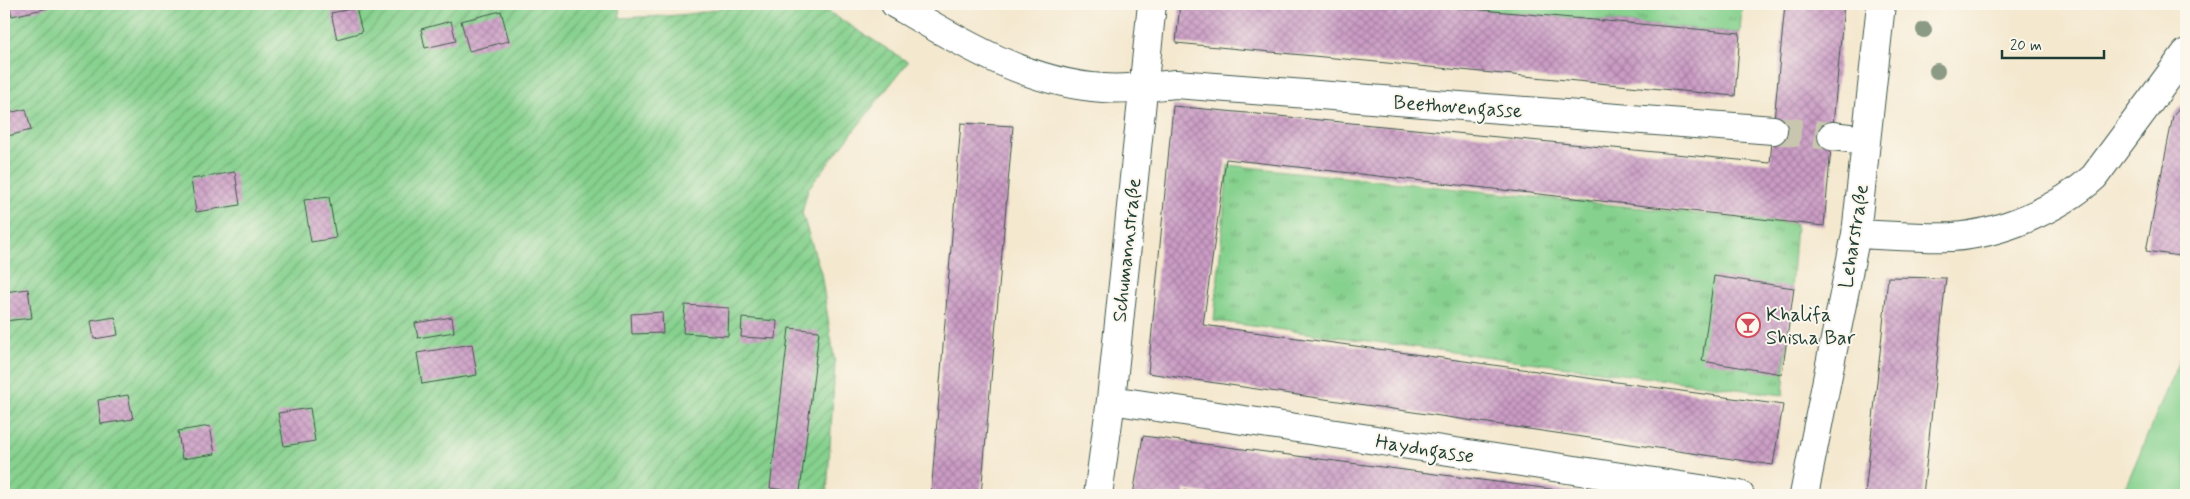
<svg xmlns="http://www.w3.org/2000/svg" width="2190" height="499" viewBox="0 0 2190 499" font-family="Mynerve,sans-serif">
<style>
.grass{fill:url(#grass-tufts);stroke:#528761}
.park{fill:#86d18e;stroke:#528761}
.garden{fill:url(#garden-furrows);stroke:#528761}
.building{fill:url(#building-cross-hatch)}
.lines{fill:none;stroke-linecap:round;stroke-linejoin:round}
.minor-tunnel{stroke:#c9c6b0;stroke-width:28;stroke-dasharray:28 14;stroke-linecap:butt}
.minor-casing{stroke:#3f574b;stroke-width:30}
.minor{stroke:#fff;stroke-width:28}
.tree{fill:#8a9a84}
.labels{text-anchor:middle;stroke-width:4;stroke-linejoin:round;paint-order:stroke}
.street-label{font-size:20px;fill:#1f3d34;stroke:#fbf7ec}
.poi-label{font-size:20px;fill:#1f3d34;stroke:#fbf7ec;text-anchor:start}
</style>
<defs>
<pattern id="grass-tufts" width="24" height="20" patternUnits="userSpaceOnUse" patternTransform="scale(1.25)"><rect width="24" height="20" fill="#86d18e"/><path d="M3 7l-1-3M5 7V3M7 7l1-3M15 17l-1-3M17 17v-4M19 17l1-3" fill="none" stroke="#6dab75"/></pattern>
<pattern id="garden-furrows" width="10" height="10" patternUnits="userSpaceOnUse" patternTransform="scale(1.25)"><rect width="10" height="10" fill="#86d18e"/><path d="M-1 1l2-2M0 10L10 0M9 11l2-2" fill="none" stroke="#6dab75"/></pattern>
<pattern id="building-cross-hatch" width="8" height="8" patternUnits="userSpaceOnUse" patternTransform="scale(1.25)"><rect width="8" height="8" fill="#cb9bc5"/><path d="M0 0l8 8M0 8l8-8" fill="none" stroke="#a480a1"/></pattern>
</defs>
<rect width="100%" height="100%" fill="#fbf7ec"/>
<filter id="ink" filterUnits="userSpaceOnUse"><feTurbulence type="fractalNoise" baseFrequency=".02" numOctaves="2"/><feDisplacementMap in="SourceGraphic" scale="10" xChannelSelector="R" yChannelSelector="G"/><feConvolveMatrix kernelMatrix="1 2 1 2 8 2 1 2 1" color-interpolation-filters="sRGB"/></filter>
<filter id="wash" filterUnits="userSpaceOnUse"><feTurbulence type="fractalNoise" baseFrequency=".0096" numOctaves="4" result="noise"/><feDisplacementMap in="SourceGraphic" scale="20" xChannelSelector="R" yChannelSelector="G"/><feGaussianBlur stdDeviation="1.12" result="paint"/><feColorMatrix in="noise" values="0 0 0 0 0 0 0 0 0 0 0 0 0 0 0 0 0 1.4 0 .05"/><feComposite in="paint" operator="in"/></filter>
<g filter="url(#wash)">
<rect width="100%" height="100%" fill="#f4e8cf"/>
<!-- grass -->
<path class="grass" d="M1415,4H1742L1740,33Z
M1228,165L1796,224L1783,395L1214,321Z"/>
<!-- park -->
<path class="park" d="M2186,344V495H2122Z"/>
<!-- garden -->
<path class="garden" d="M4,4H619L620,18C651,16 702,17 730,4H816L908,62L808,189L802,213L821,273L835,364L827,495H4Z"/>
<g id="blocks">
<!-- building -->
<path class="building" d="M9,4H47L48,8L12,16Z
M1180,4H1415L1740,33L1735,96L1176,43Z
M1785,4H1844L1824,226L1226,159L1203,325L1783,405L1773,465L1148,373L1173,106L1770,163Z
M356,8L362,32L337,39L331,13Z
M501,11L509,41L469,51L461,21Z
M451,21L456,41L425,48L421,29Z
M2186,101V257L2146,251L2173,116Z
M26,109L31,130L4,137V114Z
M961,123L1013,126L981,495H931Z
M235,172L240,205L196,212L191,179Z
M329,197L336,238L311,242L304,200Z
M1714,276L1794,288L1782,374L1702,361Z
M1888,277L1946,278L1923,495H1865Z
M28,289L32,318L4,321V292Z
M685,305L729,308L728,336L683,333Z
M662,312L663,333L632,334L631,314Z
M115,317L118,335L94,339L91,321Z
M452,317L454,332L418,338L415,323Z
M742,318L777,321L776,339L741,337Z
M789,328L819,331L800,492L770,488Z
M472,344L477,375L422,384L417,353Z
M128,395L133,419L101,424L98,400Z
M310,408L315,441L284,446L278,413Z
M210,426L215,454L182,459L178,431Z
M1143,436L1589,494V495H1217L1184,490V495H1133Z"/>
</g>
</g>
<g filter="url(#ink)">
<use href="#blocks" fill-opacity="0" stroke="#3f574b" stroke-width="1"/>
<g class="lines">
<!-- minor-tunnel -->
<path class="minor-tunnel" d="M1773,130L1832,136"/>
<defs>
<path id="minor" d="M895,4C960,42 1026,83 1103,88C1127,90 1152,86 1176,84L1773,130
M1832,136L1866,140
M1856,234C1887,235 1920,238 1952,237C2000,234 2059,209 2094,177L2186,53
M1111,400L1740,495
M1098,495L1111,400L1152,4
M1804,495L1856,234L1881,4"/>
</defs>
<!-- minor casing -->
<use href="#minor" class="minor-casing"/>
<!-- minor -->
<use href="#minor" class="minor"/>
</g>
<!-- trees -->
<g class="tree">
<circle cx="1924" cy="30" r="8"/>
<circle cx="1937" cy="71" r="8"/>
</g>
</g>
<!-- icons -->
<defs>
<symbol id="bar-ring" viewBox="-11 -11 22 22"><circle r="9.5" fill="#fbf7ec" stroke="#d1495b" stroke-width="1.5"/><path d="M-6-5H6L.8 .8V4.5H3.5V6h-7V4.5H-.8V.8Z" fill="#d1495b"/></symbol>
</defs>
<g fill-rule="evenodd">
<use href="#bar-ring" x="1734" y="311" width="28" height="28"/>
</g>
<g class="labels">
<!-- street labels -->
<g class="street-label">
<text transform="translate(1458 106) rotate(4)" y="7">Beethovengasse</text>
<text transform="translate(1853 236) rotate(-81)" y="7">Leharstraße</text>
<text transform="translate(1126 250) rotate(-84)" y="7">Schumannstraße</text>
<text transform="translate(1425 448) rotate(9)" y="7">Haydngasse</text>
</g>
<!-- poi labels -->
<g class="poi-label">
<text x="1766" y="321">Khalifa<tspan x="1766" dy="23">Shisha Bar</tspan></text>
</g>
</g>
<!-- margin -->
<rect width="2190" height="499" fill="none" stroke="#fbf7ec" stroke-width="20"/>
<!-- scale -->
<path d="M2002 50v8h102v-8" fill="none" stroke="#1f3d34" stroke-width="2.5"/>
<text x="2010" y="50" font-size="15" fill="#1f3d34" stroke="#fbf7ec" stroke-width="4" paint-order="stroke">20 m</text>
</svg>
